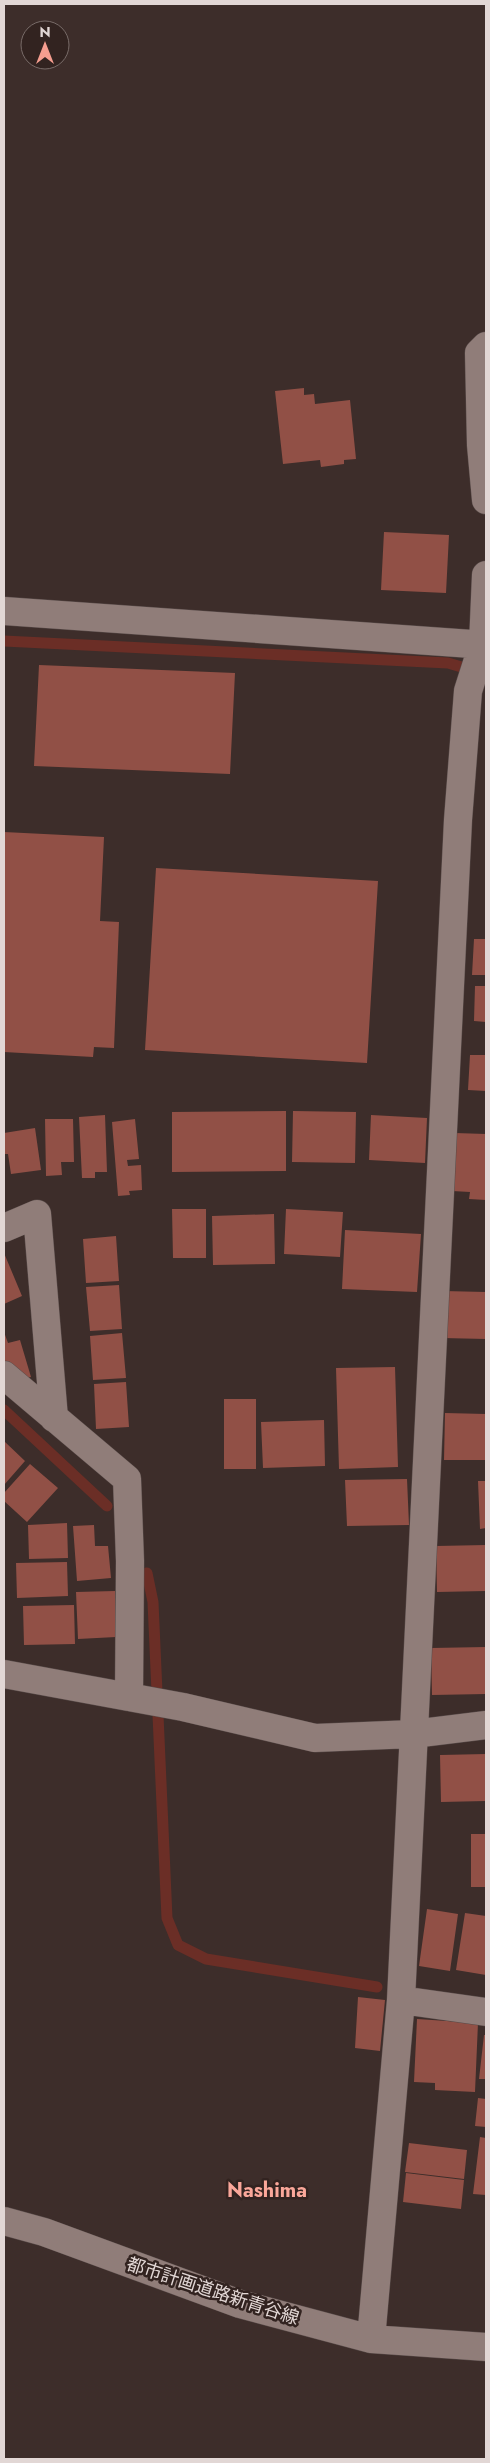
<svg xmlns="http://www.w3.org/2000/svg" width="490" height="2463" viewBox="0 0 490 2463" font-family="Jost,'Noto Sans JP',sans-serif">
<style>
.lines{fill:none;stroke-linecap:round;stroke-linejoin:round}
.stream{stroke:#6b2e26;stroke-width:11}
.building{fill:#915046}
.minor-casing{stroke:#584b49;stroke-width:29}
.minor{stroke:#907d79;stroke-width:28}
.labels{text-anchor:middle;stroke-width:5;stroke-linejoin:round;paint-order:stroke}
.street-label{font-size:18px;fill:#e2d7d5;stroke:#322320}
.quarter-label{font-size:20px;font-weight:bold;fill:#faa79a;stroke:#322320}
</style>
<rect width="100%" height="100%" fill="#3d2d2a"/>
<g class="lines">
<!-- stream -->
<path class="stream" d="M4,641L448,663L475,671
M4,1410L107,1506
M147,1573L153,1602L167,1918L178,1945L206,1959L377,1987"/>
</g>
<!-- building -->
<path class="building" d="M304,388V395L314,394L315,404L350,400L356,459L344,460V464L321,467L320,460L283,464L275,391Z
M384,532L449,535L446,593L381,590Z
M39,665L235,673L230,774L34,766Z
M4,832L104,837L100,921L119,922L114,1048L94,1047L93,1057L4,1052Z
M156,868L378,881L367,1063L145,1050Z
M474,939H486V975H472Z
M475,986H486V1022L474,1021Z
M470,1055H486V1091L468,1090Z
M286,1111V1171L172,1172V1112Z
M293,1111L356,1112L355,1163L292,1162Z
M105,1115L107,1172H95V1178H82L79,1117Z
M371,1115L427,1118L425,1163L369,1160Z
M45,1119H73L74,1162H61L62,1175L46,1176Z
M135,1119L139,1159L127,1160L128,1166L141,1165L142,1190L129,1191L130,1195L118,1196L112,1122Z
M35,1128L41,1170L11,1174L8,1154H4V1133Z
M455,1133L486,1134V1200L469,1199L470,1192L452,1191Z
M172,1209H206V1258H173Z
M286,1209L343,1212L340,1257L284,1254Z
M274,1214L275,1264L213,1265L212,1216Z
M345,1230L421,1234L417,1292L342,1289Z
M116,1236L119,1281L86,1283L83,1239Z
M4,1253L22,1296L4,1304Z
M119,1285L122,1329L90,1331L86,1287Z
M443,1291L486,1292V1339L442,1338Z
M4,1332L8,1343L20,1340L31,1377L19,1380L4,1364Z
M122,1333L126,1378L93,1380L90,1336Z
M395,1367L398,1467L339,1469L336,1368Z
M126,1382L129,1427L96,1429L94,1384Z
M224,1399H256V1469H224Z
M445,1413L486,1414V1460H444Z
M324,1420L325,1466L263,1468L261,1422Z
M4,1441L25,1461L4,1485Z
M30,1464L58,1488L27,1522L4,1501V1493Z
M407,1479L409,1525L347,1526L345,1480Z
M478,1481H486V1528L480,1529Z
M67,1523L68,1558L29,1559L28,1525Z
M94,1525L95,1546H108L111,1578L77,1581L73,1526Z
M486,1545V1591L437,1592L436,1546Z
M67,1562L68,1596L17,1598L16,1563Z
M115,1591L116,1637L78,1639L76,1592Z
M74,1605L75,1644L24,1645L23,1606Z
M486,1647V1694L432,1695L431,1648Z
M486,1754V1801L441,1802L440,1755Z
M471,1834H486V1887H471Z
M427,1909L458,1914L450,1971L419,1966Z
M465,1913L486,1916V1975L456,1970Z
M358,1997L385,2000L380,2051L355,2048Z
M417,2019L478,2023L475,2092L435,2090V2083L414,2082Z
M484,2035H486V2079H479Z
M478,2098L486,2099V2127L475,2126Z
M480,2137L486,2138V2195L473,2194Z
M409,2143L467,2150L464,2179L405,2172Z
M406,2173L464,2180L461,2209L403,2202Z"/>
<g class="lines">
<defs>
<path id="minor" d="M486,346L479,353L481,445L486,500
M4,611L486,645
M4,1228L37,1214L54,1418
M4,1375L127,1479L130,1561L129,1697
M4,1674L183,1707L315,1738L413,1734L486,1725
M401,2000L486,2012
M4,2221L44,2232L240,2304L371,2339L486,2347
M371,2339L401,2000L458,820L468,691L483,644L486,575"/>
</defs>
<!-- minor casing -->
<use href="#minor" class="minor-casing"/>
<!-- minor -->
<use href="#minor" class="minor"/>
</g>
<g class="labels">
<!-- street labels -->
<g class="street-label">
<text transform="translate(213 2291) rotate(18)" y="6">都市計画道路新青谷線</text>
</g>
<!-- quarter labels -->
<g class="quarter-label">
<text x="267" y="2197">Nashima</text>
</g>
</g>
<!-- border -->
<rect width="490" height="2463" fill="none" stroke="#e2d7d5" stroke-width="10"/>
<!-- north arrow -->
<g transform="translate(45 45)"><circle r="24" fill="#322320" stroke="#786b68"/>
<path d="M0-4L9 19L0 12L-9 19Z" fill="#f59d8f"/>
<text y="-8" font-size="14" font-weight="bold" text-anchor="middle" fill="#e2d7d5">N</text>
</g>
</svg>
